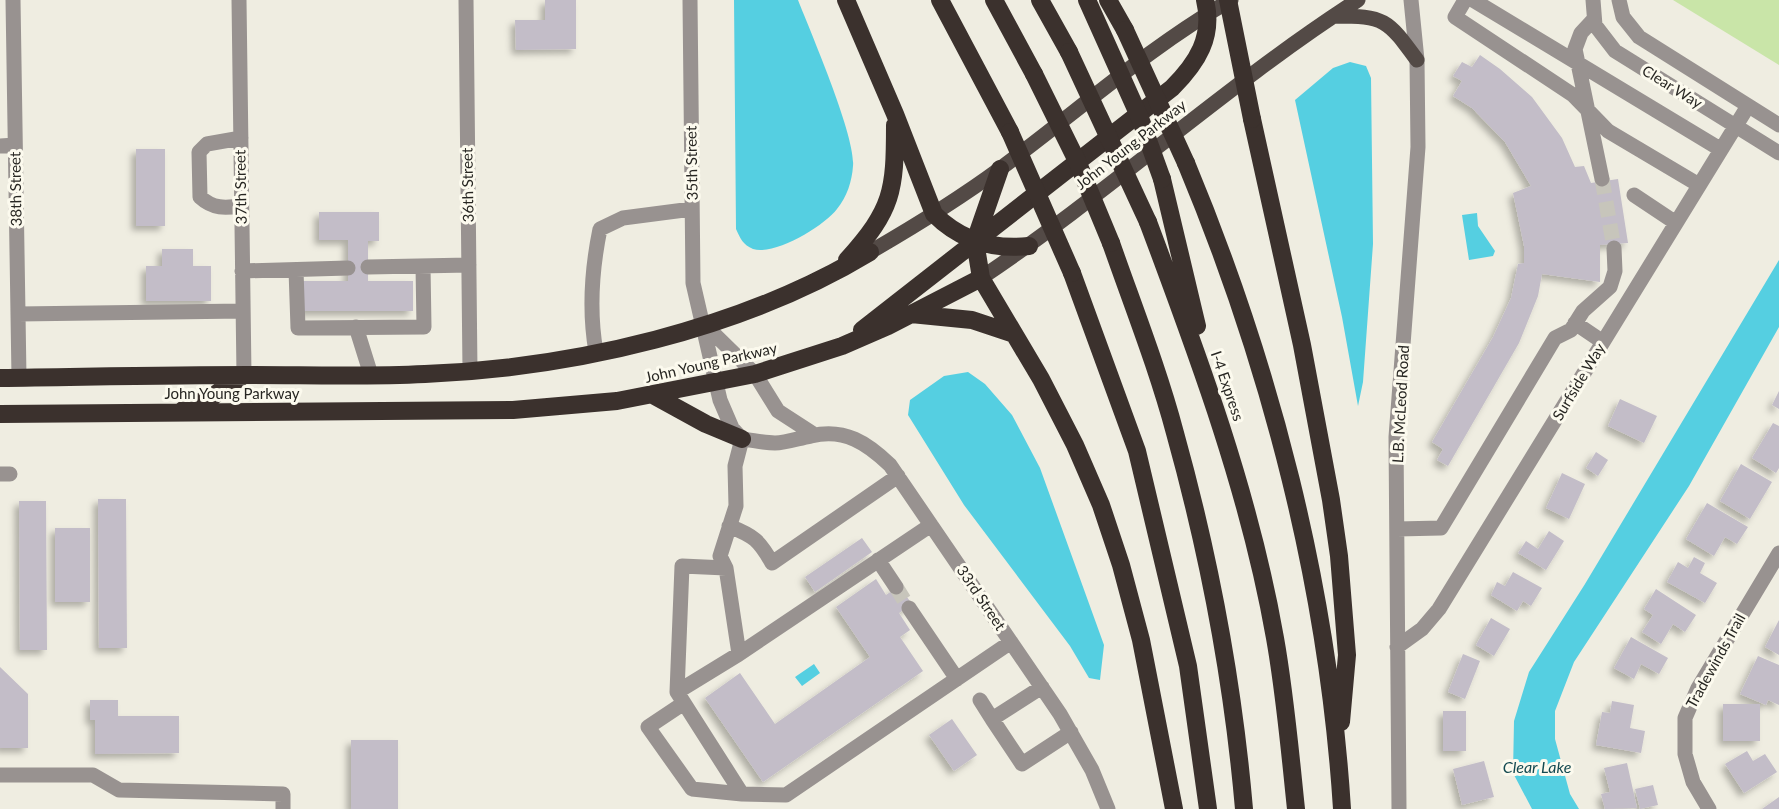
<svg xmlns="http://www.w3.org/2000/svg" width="1779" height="809" viewBox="0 0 1779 809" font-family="Lato,sans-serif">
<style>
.green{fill:#c9e5a8}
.water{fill:#55cfe1}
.building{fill:#c3bdc8;filter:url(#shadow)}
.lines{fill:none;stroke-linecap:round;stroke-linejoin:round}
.minor-tunnel{stroke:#c7c5bb;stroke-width:15;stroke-dasharray:15 8;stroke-linecap:butt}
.minor{stroke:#989290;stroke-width:15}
.major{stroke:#534a46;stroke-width:15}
.highway{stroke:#3b312d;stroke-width:18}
.highway-bridge{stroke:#3b312d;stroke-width:18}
.labels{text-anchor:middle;stroke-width:6;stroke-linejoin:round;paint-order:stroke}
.street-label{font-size:15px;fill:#272622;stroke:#fcfaee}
.water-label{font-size:16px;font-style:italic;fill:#144a51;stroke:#fcfaee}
</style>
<defs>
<filter id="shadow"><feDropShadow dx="-4.5" dy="4.5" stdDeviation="3" flood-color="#0004"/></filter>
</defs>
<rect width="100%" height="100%" fill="#efede1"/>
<!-- green -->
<path class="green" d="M1673,0H1779V65Z"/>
<!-- water -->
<path class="water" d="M734,0H798C811,33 856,137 853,166C852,181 847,197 837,209C824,226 775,256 753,249C743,245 740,238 736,229Z
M1350,62L1366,66L1371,78L1373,244L1363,382L1358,406L1342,317L1295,100L1333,68Z
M1477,213L1478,226L1495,251L1493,256L1469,260L1462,215Z
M1779,260V327L1689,486L1574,662L1555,711V739L1570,794L1579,809H1532L1513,773L1514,721L1529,672L1585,584Z
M968,372L985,384L1012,415L1040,468L1104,645L1100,680L1089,678L1070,646L964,505L908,415L910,400L944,376Z
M814,664L820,673L802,686L795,677Z"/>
<!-- building -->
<path class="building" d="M545,0H576V49L516,50L515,20H545Z
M1480,55L1500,69L1532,97L1562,138L1575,167L1584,166L1591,183L1618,179L1628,243L1600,245V282L1542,274L1538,296L1519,343L1448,466L1437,460L1443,449L1432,442L1493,337L1511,298L1518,264L1524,263V246L1513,193L1531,186L1505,142L1472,108L1453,96L1462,81L1453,76L1462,62L1472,67Z
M136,149H165V226H136Z
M319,212H379V241H368V281H413V311H303V281H348V240H319Z
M162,249H193V266H211V301H146V266H162Z
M1779,391V409L1772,405Z
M1620,399L1657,416L1644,443L1608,426Z
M1773,423L1779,426V468L1776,473L1752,458Z
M1596,452L1608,460L1598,476L1586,468Z
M1741,464L1772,482L1750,519L1720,501Z
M1562,473L1585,484L1569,519L1546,508Z
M98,499H126L127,648H99Z
M19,501H46L47,650H20Z
M1707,503L1748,527L1737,544L1725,537L1714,556L1686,539Z
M55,528H90V602H55Z
M1549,531L1564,541L1546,570L1518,553L1526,541L1538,549Z
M862,538L872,552L815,592L805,577Z
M1694,557L1705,563L1700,573L1717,583L1705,603L1667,582L1678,562L1688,568Z
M1513,572L1542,588L1531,606L1523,601L1517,611L1491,595L1497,582L1505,586Z
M876,579L886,595L899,586L912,604L899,613L910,630L900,637L923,671L763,782L705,698L740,673L775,724L870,657L836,607Z
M1656,589L1696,615L1685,632L1673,624L1661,644L1642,632L1653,615L1644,609Z
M1491,618L1510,629L1494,656L1476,645Z
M1779,620V655L1765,647Z
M1631,637L1668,658L1659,674L1641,664L1634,679L1614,668Z
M1463,654L1480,661L1465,699L1448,692Z
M1758,656L1779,665V705L1768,700L1766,705L1740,694Z
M0,667L28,694V748H0Z
M90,700H118V716H179V753L95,754V720H90Z
M1612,701L1634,705L1630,728L1645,731L1641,753L1596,745L1602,712L1610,713Z
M1723,704H1760V741H1723Z
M1443,711H1466V751H1443Z
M952,719L977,755L954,771L929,735Z
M351,740H398V809H351Z
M1747,751L1753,761L1765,754L1777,772L1744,793L1725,764Z
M1484,761L1494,797L1462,805L1453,769Z
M1627,763L1637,808L1605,809L1601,794L1610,792L1604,768Z
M1653,785L1658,805L1640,809L1635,789Z
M1779,797V809H1762Z"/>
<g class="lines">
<!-- minor-tunnel -->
<path class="minor-tunnel" d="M1602,179L1614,248
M896,587L909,608"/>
<!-- minor -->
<path class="minor" d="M13,0L19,377
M239,0L244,375
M466,0L470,371
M690,0L693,283L720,400L732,428L742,439C752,440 764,443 775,443C787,443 799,438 811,436C845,428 867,443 890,465L1060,714L1092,770L1108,809
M1465,0L1455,17L1573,95L1608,131L1699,185
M1473,0L1720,149
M1593,0L1595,25L1615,51L1779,153
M1619,0L1623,17L1639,37L1779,125
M1594,19L1581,33L1575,49L1602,179
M241,138L207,144L199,152L200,197C213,209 225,208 241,206
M0,146L15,145
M1634,195L1676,223
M368,267L469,265
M296,270L298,328L424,327L423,266
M242,271L348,268
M18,314L243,311
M1575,323L1603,342
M705,325L755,374L778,411L815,435
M356,327L371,375
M596,352C589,312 592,268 600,229L623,218L692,209
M742,439L735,466L736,506L720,556L726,568L739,654L931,525
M0,474H10
M729,526C754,536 759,540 772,563L898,476
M1397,529L1441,528L1555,338L1571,330L1583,311L1610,287L1615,271L1614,248
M878,560L896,587
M909,608L957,679
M1397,647L1422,629L1439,609L1748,106
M739,654L677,692L742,794L786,795L1011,642
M1042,687L992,719L1022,764L1071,732
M677,692L682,566L726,568
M980,700L992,719
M684,703L648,727L692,789L742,794
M0,775H93L119,790L283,794V809
M1399,809L1396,437L1418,147L1417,60L1411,0
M1709,809L1693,782L1685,754V718L1698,688L1779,553"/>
<!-- major -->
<path class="major" d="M1334,16C1385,16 1387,19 1417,60
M870,252C915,226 959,199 1001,168C1077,112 1149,47 1231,0
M981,278C1111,191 1226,85 1358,0"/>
<!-- highway -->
<path class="highway" d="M846,0L895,114L934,214C960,240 992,250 1029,246
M940,0L1010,132
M994,0L1034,74
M1040,0L1069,52
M1108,0L1125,30
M1252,119L1302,345L1331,500L1339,556L1347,655L1341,722
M1186,163C1271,367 1328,587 1342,809
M1000,169L975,241L981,278L1041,379L1075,445L1101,505L1121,565L1141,640L1174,809
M1162,179L1197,326
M1148,222C1199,358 1250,495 1275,638C1285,694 1290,752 1296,809
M1111,243C1133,306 1158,369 1175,433C1209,555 1233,682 1244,809
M847,260C893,209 895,191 895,125
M1072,273L1137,451L1188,666L1208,809
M911,314L972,320L1014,334
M862,330L1172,88C1197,63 1214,37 1205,0
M0,378C83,377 166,375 249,375C307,375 367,377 425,374C573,368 743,329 870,252
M655,396L706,424L742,439
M183,410L213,396L244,375
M0,414L513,410L617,401L755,374L842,346L888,326L981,278"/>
<!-- highway-bridge -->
<path class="highway-bridge" d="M1087,0L1140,118L1162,179
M1228,0L1252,119
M1125,30L1186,163
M1069,52L1148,222
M1034,74L1077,161L1111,243
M1010,132L1072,273"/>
</g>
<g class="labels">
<!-- street labels -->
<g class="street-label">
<text transform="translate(1672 87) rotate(32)" y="5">Clear Way</text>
<text transform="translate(1131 145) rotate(-38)" y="5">John Young Parkway</text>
<text transform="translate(692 163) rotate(-91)" y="5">35th Street</text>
<text transform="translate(468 185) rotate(-91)" y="5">36th Street</text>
<text transform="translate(241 187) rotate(-91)" y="5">37th Street</text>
<text transform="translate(16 189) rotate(-91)" y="5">38th Street</text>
<text transform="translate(711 363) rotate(-13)" y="5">John Young Parkway</text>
<text transform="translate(1579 382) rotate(-59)" y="5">Surfside Way</text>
<text transform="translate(1227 386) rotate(71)" y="5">I-4 Express</text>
<text x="232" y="399">John Young Parkway</text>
<text transform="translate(1401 404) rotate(-87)" y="5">L.B. McLeod Road</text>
<text transform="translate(981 598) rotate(56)" y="5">33rd Street</text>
<text transform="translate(1716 661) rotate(-61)" y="5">Tradewinds Trail</text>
</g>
<!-- water labels -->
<g class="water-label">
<text x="1537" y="773">Clear Lake</text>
</g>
</g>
</svg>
